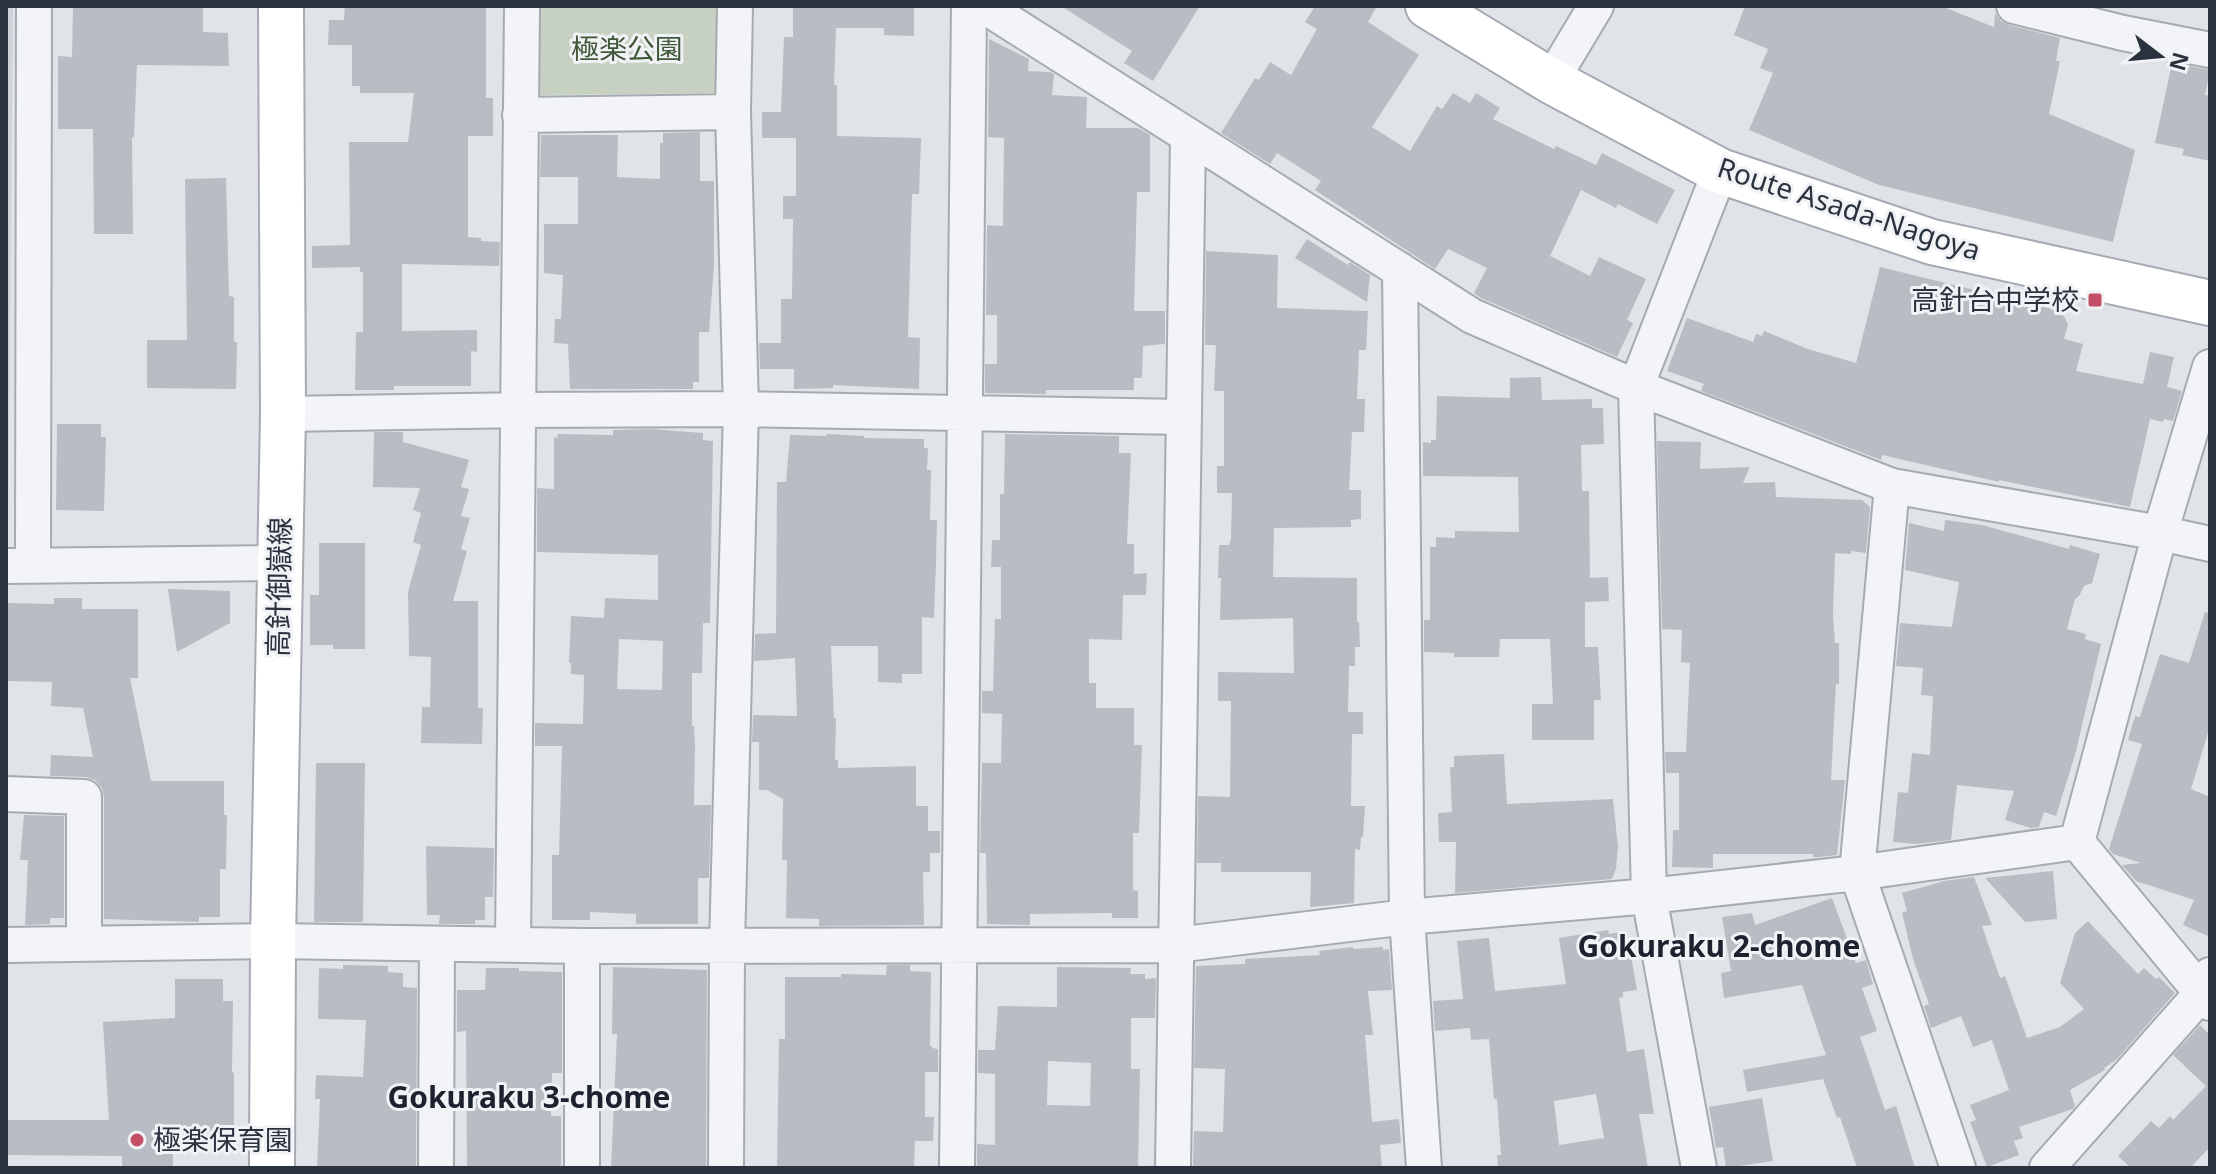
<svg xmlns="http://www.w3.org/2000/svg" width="2216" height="1174" viewBox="0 0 2216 1174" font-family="'Noto Sans','Noto Sans JP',sans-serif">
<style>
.built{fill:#ced3da}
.green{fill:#c7d1c2}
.building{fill:#b8bdc4;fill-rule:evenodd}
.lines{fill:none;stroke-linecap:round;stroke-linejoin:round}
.street-casing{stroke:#a6abb2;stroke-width:38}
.secondary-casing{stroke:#a6abb2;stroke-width:48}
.street{stroke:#f3f4f7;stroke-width:34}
.secondary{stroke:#fff;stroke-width:44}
.poi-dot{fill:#c44e65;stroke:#f0f2f6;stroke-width:3}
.labels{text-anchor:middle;stroke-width:6;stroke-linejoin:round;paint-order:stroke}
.park-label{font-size:28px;fill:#405938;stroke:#f0f2f6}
.street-label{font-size:28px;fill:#2a323e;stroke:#f0f2f6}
.poi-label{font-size:28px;fill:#2a323e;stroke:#f0f2f6;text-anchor:end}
.neighbourhood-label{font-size:30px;font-weight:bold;fill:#1c232f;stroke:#f0f2f6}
</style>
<rect width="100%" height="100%" fill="#e0e4e8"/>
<!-- built -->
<path class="built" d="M6,6H13L8,534L6,536Z"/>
<!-- green -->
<path class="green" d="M538,6H717L716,93L537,95Z"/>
<!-- building -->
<path class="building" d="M73,6H203V32L228,33L229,66L137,65L134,137H132L133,234H94L93,129H58V56L72,57Z
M345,6H486V98H493V136H468V237L481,238V241L500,242L499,266L402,264V331L477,330V352L471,351V386H394V390H355L356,332H363V272H360V267L312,268V246L350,245L349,142H408L414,93H360V86H352V45H328L329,20H344Z
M793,6H914V36L884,35V28H836L834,85H837V136L921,138L919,194H912L908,337L920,338L919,389L833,385V388L794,389V369H760L759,343H781V299H792L793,219H783V196H796V138H762V112H781L784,37H793Z
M1061,6H1200L1153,81L1124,63L1132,51Z
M1315,6H1377L1368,22L1419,55L1372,127L1410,151L1437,106L1442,109L1453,93L1470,103L1476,93L1500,108L1493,119L1554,149L1556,146L1596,165L1602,153L1675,190L1657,224L1618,204L1616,208L1581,190L1550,256L1590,276L1599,257L1646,279L1627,320L1633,323L1617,357L1481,298L1474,293L1487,268L1448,249L1435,269L1315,190L1321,181L1277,153L1270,164L1221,133L1255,78L1259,80L1270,62L1291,75L1317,29L1305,22Z
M1745,6H1941L1994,27L1995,13L2001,21L2009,25L2060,38L2056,61H2060L2049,114L2135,150L2113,242L1879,185L1749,130L1773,73L1760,68L1768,49L1734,35Z
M989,39L1029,59L1028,71L1050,72L1054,74L1052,95L1087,97L1086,128H1138L1150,135V192H1137L1134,311H1165V344L1143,346L1142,378H1134V390H1046V394L985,393V364H997V315H986L987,225L1003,226L1004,138L988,137Z
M2172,63L2210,70L2205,95L2210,96V161L2182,155L2184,149L2155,143Z
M700,132V181H714V265L709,332H699V382H693V389H570L568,344L554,343L555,319H561L563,275L544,273V224H578V177H540L541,135H618L617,177L660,179V143H663V133Z
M226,178L229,296L234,297V342H237L236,389L147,388V340H187L185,179Z
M1307,239L1348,265L1350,262L1370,275L1367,302L1295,258Z
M1206,251L1278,255L1277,308L1368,311L1366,350H1359L1357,399H1365L1364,432H1352L1349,490H1361V519L1351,520V527L1274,528L1273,577L1357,578V622H1359L1360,647H1355V666H1349L1348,712H1363V734H1352L1351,806H1365L1363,837H1361L1360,850L1355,849L1354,903L1310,907L1311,872H1221V863H1197L1198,796L1230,797L1231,701H1218V672L1294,673L1293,618L1220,620L1221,578H1218L1219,545H1229L1231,539L1232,493H1217V466H1224V391H1214L1216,345H1205Z
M1880,267L2061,311L2068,324L2064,339L2083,344L2076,371L2143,384L2150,352L2174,357L2167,387L2182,391L2173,421L2164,419L2163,422L2150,419L2130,507L1999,480V482L1882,455L1881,460L1701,391L1704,384L1667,371L1687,318L1753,342L1756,334L1762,336L1764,331L1808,349L1856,363Z
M1541,377L1542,400L1592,399V408H1603L1604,444L1581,445L1582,491H1589L1590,578L1608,577L1609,601L1585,602V647H1598L1601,700H1594V740H1532V704H1553L1550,639H1500L1499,657H1454V653L1424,652V620H1430V547H1436V537L1455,538V531L1519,532L1518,477L1423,476V442L1431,443V440H1436L1437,396L1510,398V378Z
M57,424H101V437H106L104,511L56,510Z
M651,429L703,433V440L713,441L710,623H703L702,673H692V726H694L695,747L694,805H711L709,878H698V924H636V914L590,912V920H552V855H559L562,746H535V723L583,724L584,675L571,674V663H569L571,616L604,618L605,598L658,600V555L537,552V488L554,489V437L557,438L558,434L613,435V430ZM619,639L663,641L662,690L617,689Z
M374,432H403V442L469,460L461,487L469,489L461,516L470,518L461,549L467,551L453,601H478V708H483L482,744L421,743L422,707H430L431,657L409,656V649L408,592L421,545L413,542L421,513L413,510L420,488L373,487Z
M827,434L864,436V438L924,439V448H928L927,470H931L930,520H937L936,563L934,618L922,617V674H902V683L878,682V646H831L834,718H836L835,760H838V768L916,766V806H928V831H940V853H930V872H923L924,925L819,926V919L786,918L787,860H782L783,799L767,790H759V742H752L753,715L797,716L795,658L754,661L755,634L776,633L777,482H786L790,435L826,436Z
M1005,434L1119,436V453H1131L1127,544H1134V574L1147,573L1146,595H1123L1122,640L1089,639V683H1096V708H1134V745H1142L1139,833H1133V890L1138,891V918H1112V913L1030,914V925L987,924L986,853H980L982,763H1001L1002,714L982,713V691H993L995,619H1001V567H991L992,540H1000V494H1004Z
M1657,441L1701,442L1700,469L1750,467L1743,483L1775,482L1776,497L1862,500L1870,507L1866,553L1851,551V554L1835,553L1833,615L1835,643H1839V684H1836L1831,780H1845L1837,855L1819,857H1813V854H1713V868L1672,867L1673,830H1679V773H1666L1665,752H1686L1690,663L1681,662L1682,630L1662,629Z
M1945,520L1982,525L2069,549L2070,545L2100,554L2092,583L2084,586L2079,596L2075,599L2067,629L2086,634L2085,639L2101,644L2075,755L2056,816L2044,812L2039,827L2031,828L2005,820L2014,791L1957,785L1951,840L1916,844L1893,842L1898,792L1908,793L1912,753L1930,755L1933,696L1921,695L1923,668L1896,666L1900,623L1952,627L1959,582L1905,570L1909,523L1944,531Z
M319,543H365V649H333V645H310V595H319Z
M168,589L230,591V623L177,652Z
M54,598H82V609H138V678H130L151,781H224V815H227L226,869H220V917H199V922L104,919V797L102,788L95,780L86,777L50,776L51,755L93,757L83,708L51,706L52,682L6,681V603L54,604Z
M2205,612L2210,613V726L2191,789L2210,797V937L2183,925L2194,900L2136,881L2122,865L2141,863L2113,854L2109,849L2142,744L2128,740L2135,716L2140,717L2160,654L2189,663Z
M1504,754L1507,804L1613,799L1618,847L1616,869L1612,879L1455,893L1456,842H1439L1438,813L1452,812L1450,767H1454V756Z
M316,763H365L363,922H314Z
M24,815L64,816V918H50V924L25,925L28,860H20Z
M426,846L494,848L493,897H485V920H475V924H439L440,915H427Z
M2053,871L2057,919L2025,922L1985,878Z
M1974,877L1992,925L1982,926L2000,978L2005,976L2027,1038L2060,1027L2084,1009L2060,983L2075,933L2088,921L2138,974L2144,968L2156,979L2159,977L2175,993L2117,1059L2104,1068L2105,1070L2070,1090L2075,1106L2073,1109L2019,1127L2023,1138L2014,1141L2019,1155L1987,1167L1970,1122L1976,1120L1970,1105L2009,1090L1992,1040L1973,1047L1961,1016L1931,1028L1924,1006L1929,1004L1913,959L1902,913L1907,911L1902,893L1944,881Z
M1832,898L1856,963L1866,960L1873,984L1862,988L1877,1031L1860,1037L1885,1110L1896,1106L1915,1168H1857L1840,1117L1837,1118L1823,1079L1747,1092L1743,1070L1826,1055L1802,985L1724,998L1721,973L1731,971L1722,917L1752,913L1755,925Z
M1608,930L1609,934L1627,931L1637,990L1623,992V997L1619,998L1627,1052L1644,1049L1654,1114H1639L1648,1168H1498L1497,1155H1501L1497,1099H1494L1489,1039L1471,1040L1470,1028L1435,1031L1433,1001L1463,999L1457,941L1489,938L1495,991L1566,984L1559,938ZM1596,1094L1604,1138L1559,1145L1554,1101Z
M1353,947V949L1383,947V950L1389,949L1392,990L1368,991L1373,1035H1365L1372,1122L1399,1119L1401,1143L1380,1145L1382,1168H1193L1194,1131L1223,1132L1225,1069L1194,1068L1196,966L1245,964V959L1320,955L1319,951Z
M343,965L388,966V972L403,973V987L417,988L416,1168H317L320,1099H315L316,1075L363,1077L366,1020L318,1019L319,968L343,969Z
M887,965H910V971L931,972L930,1046H932V1048L938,1049V1072H925V1117H934L933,1141H915L914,1166H908V1168H777L779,1039H785V977H841V974L886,975Z
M613,967L707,970L706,1168H611L617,1034H612Z
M1057,967L1131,968L1130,974H1145V979L1156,978L1155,1018H1131V1069H1140L1138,1168H977V1144L995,1145V1074L978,1073V1050H995L998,1006L1057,1007ZM1048,1061L1091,1063L1090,1106L1047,1105Z
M486,968H519V971L562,972V1073H552L551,1116H561V1168H467L466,1031L457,1032V990H485Z
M175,979H223V1001H233L232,1072L234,1073V1131L173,1130V1168H122V1156L6,1155V1120H109L103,1022L175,1018Z
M2200,1025L2210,1035V1147L2190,1168H2131L2118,1156L2151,1121L2159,1128L2170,1116L2173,1120L2206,1086L2173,1055Z
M1762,1098L1773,1161L1726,1168L1723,1147L1716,1148L1709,1107Z"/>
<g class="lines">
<defs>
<path id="street" d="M984,6L1472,316L1636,387L1892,486L2160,533L2210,544
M2014,6L2123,33L2210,50
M1551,81L1596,6
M520,115L733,112
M1400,270L1407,917L1424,1168
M2210,367L2160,533L2077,842L2210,1003
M283,414L518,410L741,409L1184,417
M1892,486L1857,873L1958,1168
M33,565L34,6
M6,566L279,563
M6,794L84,797V944
M6,945L273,941L582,946L1176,945L1407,917L1649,896L1857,873L2077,842
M513,945L522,6
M436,1168L437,944
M582,1168V946
M726,1168L727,946L741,409L733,112L735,6
M957,1168L969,6
M1173,1168L1188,136
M1699,1168L1649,896L1636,387L1720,171
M2047,1168L2201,994L2210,975"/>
<path id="secondary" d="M1428,6L1551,81L1720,171L1932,242L2210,303
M272,1168L273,941L283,414L281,6"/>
</defs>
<!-- street casing -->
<use href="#street" class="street-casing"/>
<!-- secondary casing -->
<use href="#secondary" class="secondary-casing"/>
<!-- street -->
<use href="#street" class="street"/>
<!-- secondary -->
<use href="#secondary" class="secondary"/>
</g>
<!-- markers -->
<g class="poi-dot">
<rect x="2087" y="292" width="16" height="16" rx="4"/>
<circle cx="137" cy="1140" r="8"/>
</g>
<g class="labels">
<!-- park labels -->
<g class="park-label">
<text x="627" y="59">極楽公園</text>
</g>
<!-- street labels -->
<g class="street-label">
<text transform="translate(1849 209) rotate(18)" y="10">Route Asada-Nagoya</text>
<text transform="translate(279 587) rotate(-89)" y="10">高針御嶽線</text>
</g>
<!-- poi labels -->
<g class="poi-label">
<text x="2079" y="310">高針台中学校</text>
<text x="153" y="1150" text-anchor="start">極楽保育園</text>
</g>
<!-- neighbourhood labels -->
<g class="neighbourhood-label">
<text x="1719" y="957">Gokuraku 2-chome</text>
<text x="529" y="1108">Gokuraku 3-chome</text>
</g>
</g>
<!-- border -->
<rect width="2216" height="1174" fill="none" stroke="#2a323e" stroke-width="16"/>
<!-- north arrow -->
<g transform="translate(2160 56) rotate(106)" stroke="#f0f2f6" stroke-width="6" paint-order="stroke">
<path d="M0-6L14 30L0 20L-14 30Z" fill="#2a323e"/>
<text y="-12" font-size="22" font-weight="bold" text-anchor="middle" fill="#2a323e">N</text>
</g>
</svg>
